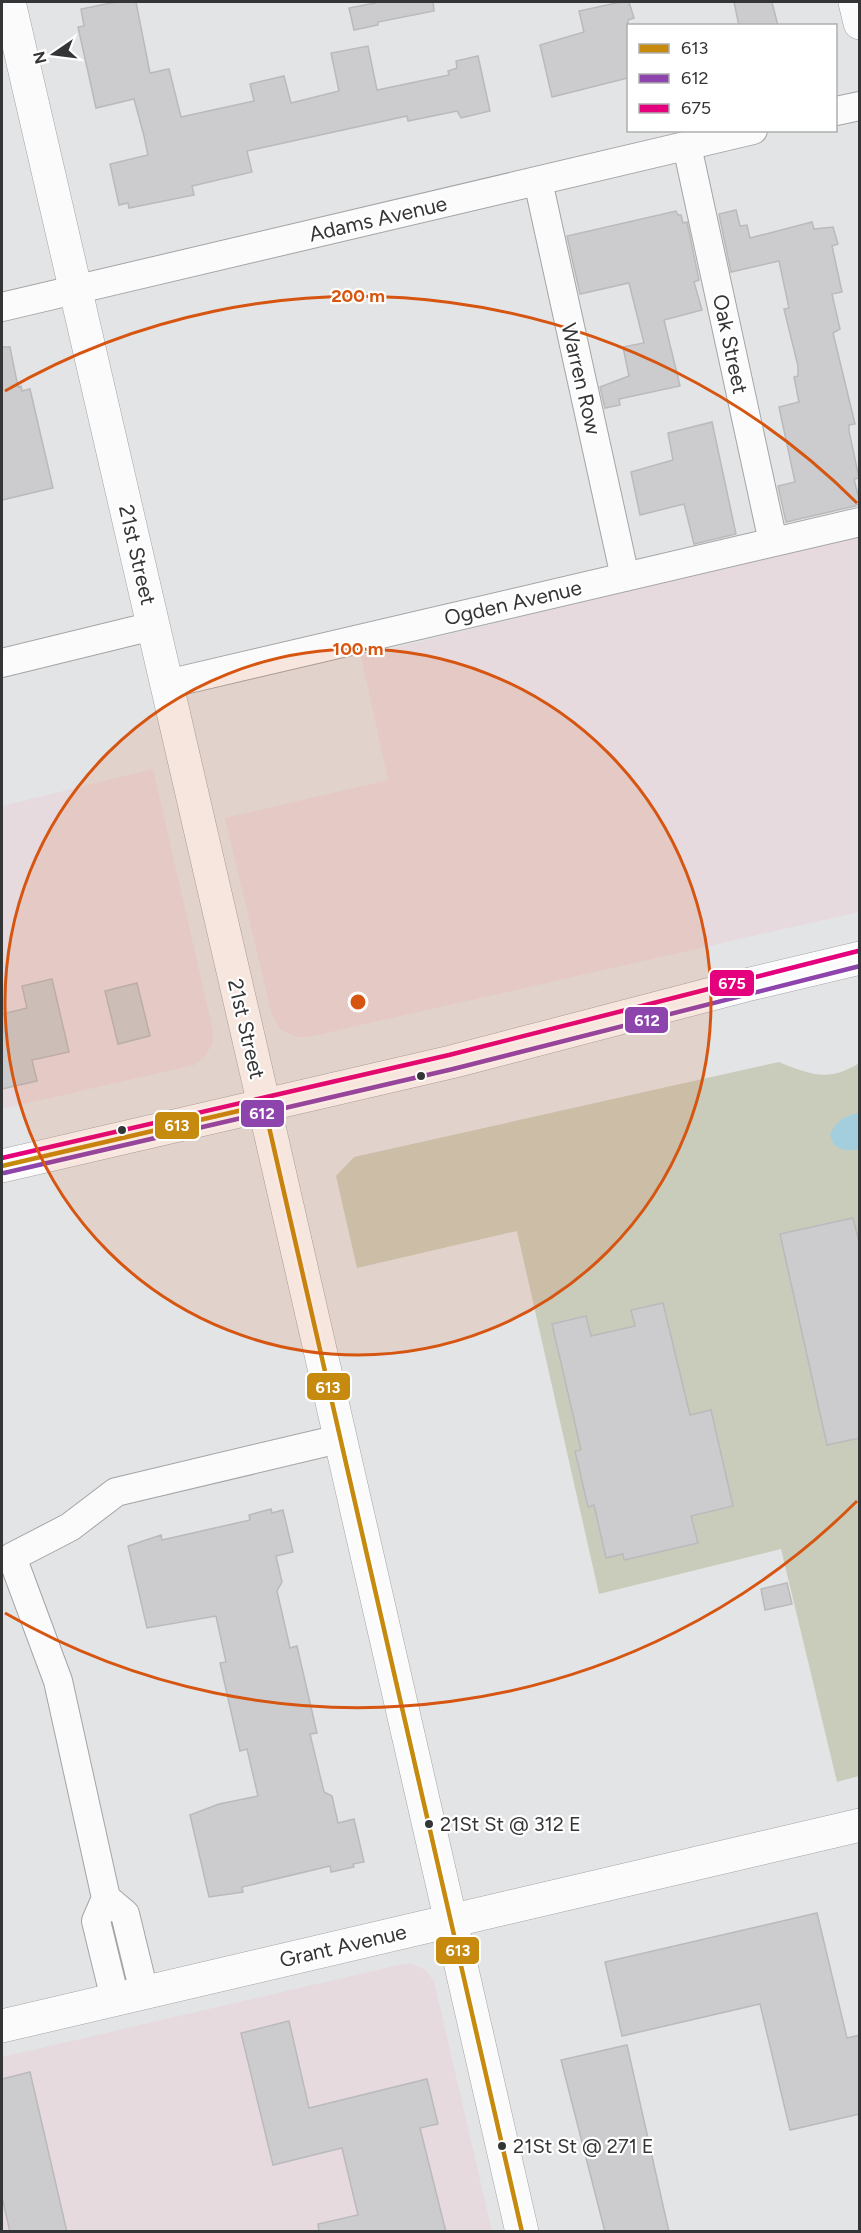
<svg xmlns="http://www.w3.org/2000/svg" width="861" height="2233" viewBox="0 0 861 2233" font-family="Figtree,sans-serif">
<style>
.commercial{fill:#e7dadf}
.green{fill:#caccbb}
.water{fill:#a2cedd}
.building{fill:#ccccce;stroke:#bababc;stroke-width:1.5}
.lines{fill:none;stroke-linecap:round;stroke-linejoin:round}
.minor-casing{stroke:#a4a4a6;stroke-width:30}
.tertiary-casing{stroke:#a4a4a6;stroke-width:34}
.secondary-casing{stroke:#a4a4a6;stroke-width:34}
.primary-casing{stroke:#a4a4a6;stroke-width:34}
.minor{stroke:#fbfbfb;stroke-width:28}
.tertiary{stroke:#fbfbfb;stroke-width:33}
.secondary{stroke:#fbfbfb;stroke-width:33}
.primary{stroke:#fbfbfb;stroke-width:33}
.bus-1-casing{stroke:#fff;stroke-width:9}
.bus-2-casing{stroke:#fff;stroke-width:9}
.bus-3-casing{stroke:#fff;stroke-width:9}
.bus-1{stroke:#c68a0e;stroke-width:4.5}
.bus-2{stroke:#8e44ad;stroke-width:4.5}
.bus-3{stroke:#e5007d;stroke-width:4.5}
.ring{fill:none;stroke:#d65510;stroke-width:3}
.bus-dot{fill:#343537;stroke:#fff;stroke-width:2}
.labels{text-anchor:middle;stroke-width:4.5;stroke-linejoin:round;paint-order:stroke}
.bus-label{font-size:20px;fill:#343537;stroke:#fff;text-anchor:start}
.street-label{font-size:21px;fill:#343537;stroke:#fff}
.centre{fill:#d65510;stroke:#fff;stroke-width:3}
.ring-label{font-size:18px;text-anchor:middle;font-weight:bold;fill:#d65510;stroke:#fff;stroke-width:4.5;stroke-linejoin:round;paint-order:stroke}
.line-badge{stroke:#fff;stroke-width:2}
.badge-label{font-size:16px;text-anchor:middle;font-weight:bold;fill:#fff}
</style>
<rect width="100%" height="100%" fill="#e3e4e6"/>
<!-- commercial -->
<path class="commercial" d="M859,534V912L308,1037H297L281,1030L272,1015L225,818L388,780L361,656Z
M153,769L213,1031L212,1045L203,1058L194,1065L2,1109V806Z
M403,1964H412L424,1969L434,1981L492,2231H2V2057Z"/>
<!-- green -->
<path class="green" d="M779,1062C810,1075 830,1082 859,1063V1776L837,1782L781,1549L599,1594L517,1231L357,1268L336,1176L354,1157Z"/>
<!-- water -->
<path class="water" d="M859,1113V1150H844L834,1145L830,1135C835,1121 845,1116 859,1113Z"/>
<!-- building -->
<path class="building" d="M116,2H136L150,73L169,69L181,117L254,101L250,84L284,76L291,103L339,91L331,53L368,46L377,90L449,75L448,71L457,68L456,61L478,56L490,111L461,118L457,111L408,121L407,116L247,151L252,172L192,186L194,195L129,208L128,203L119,205L110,164L148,155L144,136L134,99L96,108L78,27L84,26L81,9Z
M380,2H433L434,11L378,22V25L354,30L349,8Z
M621,2H629L634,18L628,20V78L552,97L540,45L584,32L579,11Z
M734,2H772L778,26H739Z
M736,210L740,226L747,225L750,238L812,222L814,229L833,227L838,244L832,246L842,292L832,294L840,329L833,333L855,424L849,425V431L859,478L854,479L860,503L855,506L786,522L778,486L795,482L779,407L799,402L794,377L798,376V366L784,309L789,308L779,261L731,272L719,214Z
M676,211L678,215H681L683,223L687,222L699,280L694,282L702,310L664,320L680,386L619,399L620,405L605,408L600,387L629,376L623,347L644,343L629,283L580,294L567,236Z
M2,347H10L18,387L21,386L22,391L30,389L53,488L2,500Z
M712,422L736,534L694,544L684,504L640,515L631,472L673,460L668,433Z
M52,979L69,1052L32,1060L37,1081L2,1089V1014L27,1008L22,986Z
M137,983L150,1036L118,1044L105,991Z
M853,1218L860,1246V1438L827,1445L780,1234Z
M663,1303L690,1415L711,1410L733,1506L691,1516L698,1543L624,1560L623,1554L606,1558L594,1505L588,1507L575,1451L581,1450L552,1324L586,1316L591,1336L635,1326L631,1310Z
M271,1509L272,1513L283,1510L293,1552L276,1556L282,1582L277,1591L290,1648L297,1646L317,1733L310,1734L324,1792L332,1796L338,1823L354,1819L364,1862L353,1864L354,1867L331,1872L330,1866L242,1887L243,1892L209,1897L190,1815L219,1804L258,1796L247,1749L240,1751L220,1663L226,1662L216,1616L147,1628L128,1546L161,1535L162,1540L250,1520L249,1515Z
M787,1583L792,1604L765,1610L761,1589Z
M817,1913L847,2038L860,2035V2114L790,2130L760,2004L622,2036L605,1962Z
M289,2021L309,2108L427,2079L438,2124L420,2128L446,2232H319L318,2224L358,2215L342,2148L273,2165L241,2033Z
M627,2045L669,2232H605L561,2060Z
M30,2072L67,2232H10L2,2197V2079Z"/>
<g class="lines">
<defs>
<path id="minor" d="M836,111L860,106
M687,146L773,542
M538,181L625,577
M2,307L753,130
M2,663L153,626
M167,684L860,522
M106,1898L125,1914L144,1992
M115,1999L96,1921L106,1898L58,1681L12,1557L70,1527L116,1492L339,1439"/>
<path id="tertiary" d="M9,2L264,1105
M855,2L860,23
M2,2026L860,1825"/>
<path id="secondary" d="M264,1105L522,2232"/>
<path id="primary" d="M2,1166L451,1062L746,985L860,958"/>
</defs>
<!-- minor casing -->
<use href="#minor" class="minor-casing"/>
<!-- tertiary casing -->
<use href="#tertiary" class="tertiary-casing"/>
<!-- secondary casing -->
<use href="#secondary" class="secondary-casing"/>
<!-- primary casing -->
<use href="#primary" class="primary-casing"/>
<!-- minor -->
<use href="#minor" class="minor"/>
<!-- tertiary -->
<use href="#tertiary" class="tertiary"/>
<!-- secondary -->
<use href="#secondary" class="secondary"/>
<!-- primary -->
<use href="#primary" class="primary"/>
<defs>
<path id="bus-1" d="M264,1105L522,2232
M2,1166L264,1105"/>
<path id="bus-2" d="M4,1173L453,1069L860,966"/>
<path id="bus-3" d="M2,1158L449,1055L858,951"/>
</defs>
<!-- bus-1 casing -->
<use href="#bus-1" class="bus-1-casing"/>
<!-- bus-2 casing -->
<use href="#bus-2" class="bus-2-casing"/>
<!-- bus-3 casing -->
<use href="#bus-3" class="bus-3-casing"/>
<!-- bus-1 -->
<use href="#bus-1" class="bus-1"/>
<!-- bus-2 -->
<use href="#bus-2" class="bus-2"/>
<!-- bus-3 -->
<use href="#bus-3" class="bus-3"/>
</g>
<!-- distance rings -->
<circle cx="358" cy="1002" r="353" fill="#d65510" fill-opacity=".12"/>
<g class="ring">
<circle cx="358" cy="1002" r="353"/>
<path d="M857 1501A706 706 0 0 1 5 1613M5 391A706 706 0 0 1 857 503"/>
</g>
<!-- markers -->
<g class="bus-dot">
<circle cx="421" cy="1076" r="5"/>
<circle cx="122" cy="1130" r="5"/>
<circle cx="429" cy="1824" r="5"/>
<circle cx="502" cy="2146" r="5"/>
</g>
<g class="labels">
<!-- bus labels -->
<g class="bus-label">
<text x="440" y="1831">21St St @ 312 E</text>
<text x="513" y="2153">21St St @ 271 E</text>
</g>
<!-- street labels -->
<g class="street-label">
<text transform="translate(378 219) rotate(-13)" y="7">Adams Avenue</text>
<text transform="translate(730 344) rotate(78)" y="7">Oak Street</text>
<text transform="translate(581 379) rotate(77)" y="7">Warren Row</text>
<text transform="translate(137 555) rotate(77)" y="7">21st Street</text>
<text transform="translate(513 603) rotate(-13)" y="7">Ogden Avenue</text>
<text transform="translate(246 1029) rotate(77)" y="7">21st Street</text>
<text transform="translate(343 1946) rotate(-13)" y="7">Grant Avenue</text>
</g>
</g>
<circle cx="358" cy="1002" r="9" class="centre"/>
<g class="ring-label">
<text x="358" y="302">200 m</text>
<text x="358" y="655">100 m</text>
</g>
<g class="line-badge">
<rect x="709" y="969" width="46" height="28" rx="6" fill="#e5007d"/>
<rect x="624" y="1006" width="45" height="28" rx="6" fill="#8e44ad"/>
<rect x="240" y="1099" width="45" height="29" rx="6" fill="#8e44ad"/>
<rect x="154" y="1111" width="46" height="29" rx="6" fill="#c68a0e"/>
<rect x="306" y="1372" width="45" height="29" rx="6" fill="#c68a0e"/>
<rect x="435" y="1936" width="45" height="29" rx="6" fill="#c68a0e"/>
</g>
<g class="badge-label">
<text x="732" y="989">675</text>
<text x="647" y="1026">612</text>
<text x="262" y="1119">612</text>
<text x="177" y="1131">613</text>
<text x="328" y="1393">613</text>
<text x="458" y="1956">613</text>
</g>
<!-- border -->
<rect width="861" height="2233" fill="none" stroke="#343537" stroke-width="6"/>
<!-- legend -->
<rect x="627" y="24" width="210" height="108" fill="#ffffff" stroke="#aeaeaf" stroke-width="1.5"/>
<rect x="639" y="44" width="30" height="9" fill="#c68a0e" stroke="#aeaeaf" stroke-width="1.5"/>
<text x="681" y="54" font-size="18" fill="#343537">613</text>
<rect x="639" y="74" width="30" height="9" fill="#8e44ad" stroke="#aeaeaf" stroke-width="1.5"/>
<text x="681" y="84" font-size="18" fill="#343537">612</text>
<rect x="639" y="104" width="30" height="9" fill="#e5007d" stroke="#aeaeaf" stroke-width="1.5"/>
<text x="681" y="114" font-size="18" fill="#343537">675</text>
<!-- north arrow -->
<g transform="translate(54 54) rotate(256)" stroke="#ffffff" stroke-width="4.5" paint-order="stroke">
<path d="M0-4.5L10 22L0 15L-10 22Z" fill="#343537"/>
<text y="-9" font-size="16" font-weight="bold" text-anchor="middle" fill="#343537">N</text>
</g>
</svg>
